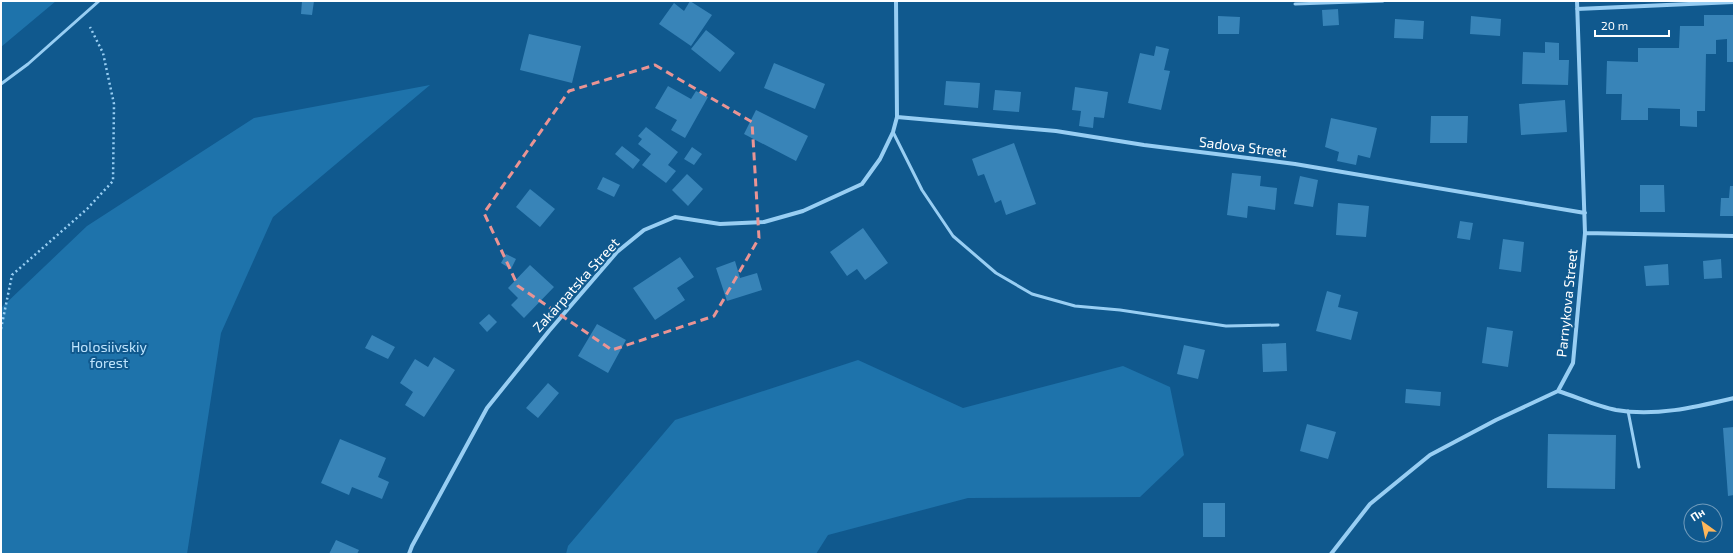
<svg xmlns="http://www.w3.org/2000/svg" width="1735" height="555" viewBox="0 0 1735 555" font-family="'Exo 2',sans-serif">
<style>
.green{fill:#1e73ab}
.building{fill:#3884b8}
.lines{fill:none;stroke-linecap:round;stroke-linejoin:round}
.path{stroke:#98cef3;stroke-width:2.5;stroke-dasharray:2 3;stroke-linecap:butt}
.service{stroke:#98cef3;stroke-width:3}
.minor{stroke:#98cef3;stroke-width:4}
.marked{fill:none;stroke:#ea9494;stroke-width:3;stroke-dasharray:8 5;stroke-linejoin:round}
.labels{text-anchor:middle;stroke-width:4;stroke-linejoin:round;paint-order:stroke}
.street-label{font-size:14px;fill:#fff;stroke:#10598e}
.park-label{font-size:14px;fill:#bfe4fd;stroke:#10598e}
</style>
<rect width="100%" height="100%" fill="#10598e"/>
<!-- green -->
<path class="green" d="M1,1H56L1,47Z
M430,85L273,217L221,333L187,554H1V308L87,226L254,118Z
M858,360L963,408L1123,366L1170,387L1184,455L1140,497L968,498L828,535L816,554H566L568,546L675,420Z"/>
<!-- building -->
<path class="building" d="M302,1H314L312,15L301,14Z
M690,1L712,15L691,46L659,24L674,3L684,11Z
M1338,9L1339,25L1323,26L1322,10Z
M1704,15H1734V62H1727V39L1716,40V54H1706L1705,111H1697V127L1680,126V109L1648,108V120H1621L1622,94H1606L1607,61L1638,62V48H1679L1680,26H1704Z
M1218,16L1240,17L1239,34H1218Z
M1471,16L1501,19L1500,36L1470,34Z
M1395,19L1424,21L1423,39L1394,38Z
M706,30L735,53L720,72L691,49Z
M529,34L581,46L572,83L520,70Z
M1545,42L1559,43V60H1569L1568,85L1522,84L1523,52L1545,53Z
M1156,46L1169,49L1164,70L1170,71L1161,110L1128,103L1140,53L1154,56Z
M774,63L825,84L815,109L764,88Z
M946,81L980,83L978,108L944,105Z
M668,86L691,99L696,91L708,97L685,138L671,130L677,120L655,108Z
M1075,87L1108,92L1104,118L1094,117L1093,128L1079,126L1081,111L1072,110Z
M995,90L1021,92L1019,112L993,110Z
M1565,100L1567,132L1521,135L1519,104Z
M756,110L808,136L796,161L744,134Z
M1431,116H1468L1467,143H1430Z
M1331,118L1377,128L1370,158L1358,155L1356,165L1337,161L1339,152L1325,147Z
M646,127L678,152L668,165L676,171L666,183L642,165L651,154L638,144L642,139L638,136Z
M1014,143L1036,204L1006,215L1001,200L995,203L984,174L978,176L972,159Z
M622,146L640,160L633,169L615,154Z
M692,147L702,154L694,165L684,159Z
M1232,173L1261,176L1260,186L1277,188L1275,210L1248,206L1247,218L1227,215Z
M687,174L703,189L688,206L672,190Z
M1300,176L1318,180L1313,207L1294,204Z
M603,177L620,185L614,197L597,189Z
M1640,185H1664L1665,212H1640Z
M1730,186H1734V216H1720L1721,198H1729Z
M530,189L555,209L540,227L516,207Z
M1338,203L1369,206L1366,237L1336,235Z
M1460,221L1473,223L1470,240L1457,238Z
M863,228L888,263L865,280L857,269L847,276L830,252Z
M1503,239L1524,242L1521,272L1499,269Z
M506,254L516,259L511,269L501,263Z
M680,257L694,277L677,288L685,300L655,320L633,288Z
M1721,259L1722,278L1704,279L1703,261Z
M735,261L740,278L757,273L762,290L727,301L716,268Z
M1668,264L1669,285L1646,286L1644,266Z
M530,265L554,287L524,318L511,305L518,298L508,288Z
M1327,291L1341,295L1338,307L1358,312L1351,340L1316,331Z
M489,314L497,322L487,332L479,323Z
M597,324L626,340L608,373L578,356Z
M1487,327L1513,331L1508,367L1482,363Z
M372,335L395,347L388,359L365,348Z
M1286,343L1287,371L1263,372L1262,344Z
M1184,345L1205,350L1198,379L1177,374Z
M434,357L455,370L424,417L405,405L413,392L400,383L415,359L428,367Z
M548,383L559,393L538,418L526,408Z
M1406,389L1441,392L1440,406L1405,403Z
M1307,424L1336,432L1328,459L1300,451Z
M1734,427V495L1728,496L1723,428Z
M1548,434L1616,435L1615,489L1547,488Z
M340,439L386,458L378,477L389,482L382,499L352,487L349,495L321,483Z
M1203,503H1225V537H1203Z
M336,540L359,550L357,554H329Z"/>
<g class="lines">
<!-- path -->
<path class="path" d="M1,329L12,275L87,209L113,181L114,104L103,53L90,27"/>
<!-- service -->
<path class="service" d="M1295,4L1383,1
M1,84L28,64L99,1
M893,132L922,190L953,236L996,273L1032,294L1075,306L1120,310L1226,326L1278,325
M1628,411L1639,467"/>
<!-- minor -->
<path class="minor" d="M1577,9L1734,2
M897,117L1056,131L1144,145L1295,164L1585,213
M1585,233L1734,236
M1558,391C1577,397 1597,406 1616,410C1655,417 1696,407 1734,398
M409,554L412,546L487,408L549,331L617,252L644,230L675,217L720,224L764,222L803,211L862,184L880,159L893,132L897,117L896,1
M1331,554L1370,504L1430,455L1496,420L1558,391L1573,363L1585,233L1577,1"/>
</g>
<!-- marked area -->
<path class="marked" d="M655,65L752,122L759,238L714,316L612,350L518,286L484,213L569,91Z"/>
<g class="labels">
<!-- street labels -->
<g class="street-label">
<text transform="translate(1243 147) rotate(7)" y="5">Sadova Street</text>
<text transform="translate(576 285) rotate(-48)" y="5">Zakarpatska Street</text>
<text transform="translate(1567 303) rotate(-84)" y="5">Parnykova Street</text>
</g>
<!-- park labels -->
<g class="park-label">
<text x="109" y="352">Holosiivskiy<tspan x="109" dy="16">forest</tspan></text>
</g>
</g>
<!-- border -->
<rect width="1735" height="555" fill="none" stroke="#ffffff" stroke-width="4"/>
<!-- north arrow -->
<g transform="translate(1703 523) rotate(327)"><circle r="19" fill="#10598e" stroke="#709bbb"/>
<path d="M0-3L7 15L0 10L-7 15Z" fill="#ffb75a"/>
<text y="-6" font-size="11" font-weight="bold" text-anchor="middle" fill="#ffffff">Пн</text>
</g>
<!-- scale -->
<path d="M1595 30v6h74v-6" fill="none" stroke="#ffffff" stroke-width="2"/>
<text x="1601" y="30" font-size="12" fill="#ffffff" stroke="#10598e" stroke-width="3" paint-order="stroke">20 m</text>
</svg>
